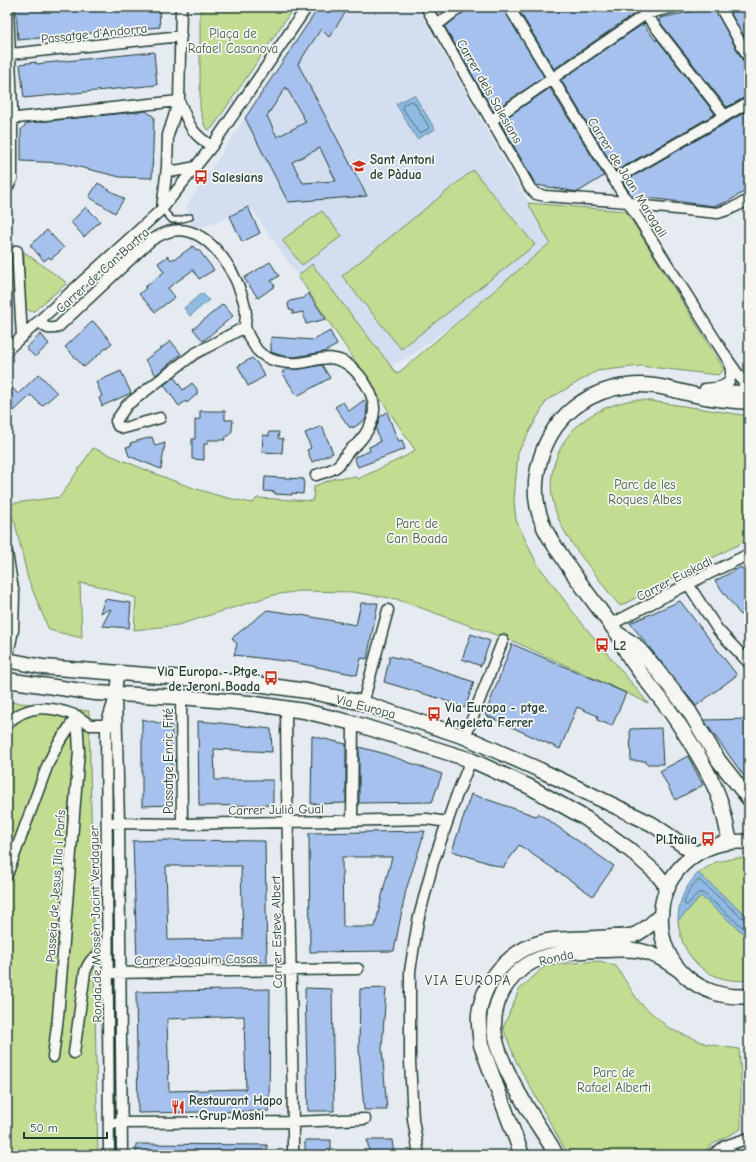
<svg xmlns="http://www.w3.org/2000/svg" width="756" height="1162" viewBox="0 0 756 1162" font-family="'Comic Neue',sans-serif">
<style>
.built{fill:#d3def0}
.green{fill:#c2dc92;stroke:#708c63}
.water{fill:#8fbbe3;stroke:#62899d}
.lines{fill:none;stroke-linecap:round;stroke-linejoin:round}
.shore{stroke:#4c6f7a;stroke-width:1}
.building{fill:#a7c1ee;stroke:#1f3d34;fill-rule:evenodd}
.lane-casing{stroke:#1f3d34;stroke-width:8}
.street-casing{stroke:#1f3d34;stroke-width:13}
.secondary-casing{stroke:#1f3d34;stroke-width:17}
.lane{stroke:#f6f6f2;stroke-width:5}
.street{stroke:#f6f6f2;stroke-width:10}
.secondary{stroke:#f6f6f2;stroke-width:14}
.labels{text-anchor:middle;stroke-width:3.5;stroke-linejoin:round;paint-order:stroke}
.street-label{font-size:13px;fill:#1f3d34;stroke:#f6f6f2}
.park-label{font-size:13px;fill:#405d47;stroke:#f6f6f2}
.poi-label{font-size:13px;font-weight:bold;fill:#1f3d34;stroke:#f6f6f2;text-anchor:start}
.neighbourhood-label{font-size:14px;letter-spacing:1px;fill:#1f3d34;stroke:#f6f6f2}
</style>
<rect width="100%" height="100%" fill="#e6ebf1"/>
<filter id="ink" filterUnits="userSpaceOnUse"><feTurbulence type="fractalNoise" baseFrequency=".025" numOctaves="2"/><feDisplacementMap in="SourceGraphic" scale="8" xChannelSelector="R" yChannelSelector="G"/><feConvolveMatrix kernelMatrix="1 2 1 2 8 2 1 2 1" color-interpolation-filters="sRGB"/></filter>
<g filter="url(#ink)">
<!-- built -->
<path class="built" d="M319,7H417L551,243L527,263L494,293L414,354L388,368L312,265L298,276L250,207L215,223L194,228L186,206Z"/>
<!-- green -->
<path class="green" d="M200,7H294L213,127L209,130L205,127L200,109Z
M473,170L535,245L401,349L342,276Z
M528,203L626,211L724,369L718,375L641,366L597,371L547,400L518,452L514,501L516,520L536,562L576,616L648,703L513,641L396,599L352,592L300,591L274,595L178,625L134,630L136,598L95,585L80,583L82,638L49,630L28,579L15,523L7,504L60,497L93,448C145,469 197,494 253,503L257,498L313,501L314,486L336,478L355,477L358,479L406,456L415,450L298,276L312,264L397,374L550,243Z
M322,211L342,236L302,265L282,240Z
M24,252L67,283L34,311H30L24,307Z
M632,400H644L749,416V539L620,606C610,595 601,582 592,570C560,531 535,491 564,442C578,418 606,405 632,400Z
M7,702L21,703L89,711L98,1155H7Z
M736,858H749V918L698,873L716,862Z
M701,896L749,938V980C710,985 681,959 678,921Z
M600,961L616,966L639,1002L670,1029L707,1044L739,1049L741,1075V1129L716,1142L699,1155H568L516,1061L503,1028L519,990L546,965Z"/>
<!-- water -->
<path class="water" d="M414,95L435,129L417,139L396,104Z
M202,293L209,300L190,316L184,308Z
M698,873L749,918V938L701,896L678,921C678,901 685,887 698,873Z"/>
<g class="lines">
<!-- shore -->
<path class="shore" d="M411,101L414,102L429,127L428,129L420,133L418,132L402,107L403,105Z
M749,921L745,920L699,880C692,883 686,895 684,904L687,905L698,893H703L749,933"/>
</g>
<!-- building -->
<path class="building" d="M20,7H159L160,27L18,40L16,8Z
M319,7H349L329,37L321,29L298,64L367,196L288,202L245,118ZM286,87L306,122L277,137L267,116ZM320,148L336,181L303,183L292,162Z
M470,7H503L544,77L493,111L445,27Z
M517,7H629L634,14L554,69Z
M714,7L743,61L749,64V96L727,107L659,21L660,18Z
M727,7H743L749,17V45Z
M643,24L656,41L657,39L715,114L616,171L561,80Z
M154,52L157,85L24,98L20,64L36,62V64Z
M550,88L604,176L578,192L536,185L500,122Z
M749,110V189L727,202L714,206L632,196L623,182Z
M146,111L154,117L152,178L120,177L63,163L21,161V130L27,123Z
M98,183L124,199L115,213L89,197Z
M86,207L100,221L84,237L71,222Z
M248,207L260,233L242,242L230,216Z
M47,230L64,248L51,259L49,257L44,261L30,245Z
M193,246L196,250L198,249L214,270L199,279L193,270L168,288L175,297L155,312L139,294L146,288L145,287L164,272L158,263L168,256L171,260L174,258L175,259Z
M270,262L279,276L271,281L275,286L258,298L244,278Z
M308,293L319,309L326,319L306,324L303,312L293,314V311L289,309L288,304L290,301L304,298Z
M223,304L233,316L203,341L193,329Z
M93,321L112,343L84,367L65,347Z
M330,331L337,345L324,352L294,357L283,356L271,352V337L314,340Z
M41,334L49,344L35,357L26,348Z
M171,341L181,354L156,375L145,360Z
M252,358L257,363L265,376L248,386L238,366Z
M322,365L330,378L297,396L282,372L288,369H300Z
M121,371L131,393L102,406L99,398L102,396L96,382Z
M39,374L57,393L42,406L31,395L14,411L7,408V382L18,394Z
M174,377L183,390L192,383L197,389V394L187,403L186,401L179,406L164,385Z
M364,400L367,405L366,419L353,428L352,426L350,428L335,407L343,402L349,411Z
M200,411H225V420H233L232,430L231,433L225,438V440H208V444H204V460L192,459V439H195V420L200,419Z
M387,412L396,436L399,441L402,440L405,449L358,467L354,457L370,451L369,447L380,442L376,429L380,417Z
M322,426L333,453L312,462L307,450L311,448L305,433Z
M269,432H279L278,438L283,439L282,453L262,452L263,435L269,436Z
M152,437L155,446L165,443L161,469L129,456L126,447L131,446L130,443Z
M265,477L304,479L303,494L292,493V495L275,494V492L264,491Z
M741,567L749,577V623L739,613L715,581Z
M105,599L131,603L129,628L102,626L111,609L100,613Z
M680,601L737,675L696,706L630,623Z
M361,603H378L367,659L361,658L357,675L292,662L234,655L237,644L232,638L267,610L301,615L356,625Z
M471,634L490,641L481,666L462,659Z
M512,644L626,693L612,726L597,720L598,716L577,707L560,749L485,715Z
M390,656L418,663L474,682L465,708L438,698L384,682Z
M142,719L172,726V805L142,806Z
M749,719V783L712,732L704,720Z
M198,721L220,723L271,729L272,752L214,749L215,780H273V805L199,806Z
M661,728L663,764H646V761H631L630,729Z
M312,736L346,744V803L311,804Z
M359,747L382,753L442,774L432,802L359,803Z
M688,756L703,785L675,800L660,771Z
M471,794L536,816L538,813L614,866L593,896L519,845L503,868L452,851Z
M425,831L406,890L394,951L310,952L309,833ZM342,857H392L384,887L375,927H343Z
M165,840L265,841L267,962H137L133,841ZM166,866H241L243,939L168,940Z
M305,988L332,989L334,1111H308Z
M386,988L382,1049L387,1110H364L359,1049L360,989Z
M270,989L269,1111L138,1113L136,992ZM244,1016L246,1089L169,1091L167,1019Z
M305,1140H331V1155H305Z
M367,1140H392L394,1155H370Z
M136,1144L267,1145V1155H136Z"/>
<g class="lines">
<defs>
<path id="lane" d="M162,209L172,220H179L190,217"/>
<path id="street" d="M181,7L179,101L168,135L167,167L175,171L196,167
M426,7L530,188L536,194L545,196L628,202L645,206L718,213L730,209L749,200
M509,7L614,180L728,360L749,390
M640,7L725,116
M720,7L749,58
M437,25L460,7
M10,54L181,36
M179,101C189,122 189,133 212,146
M7,119L179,101
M492,120L646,14L674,7
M614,180L749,102
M7,188L12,179V108L8,7
M162,209L167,167
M17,251L22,337
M39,321C45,328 49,330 58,327L150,241C157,237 164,232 172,231C205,224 232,266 241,293C243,299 246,307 246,314C246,317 245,322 245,326C246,333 253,344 257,350C267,361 285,364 299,363C311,362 323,356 335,359C346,361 353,368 360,376C379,400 379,420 358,443C355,446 351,448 349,451C344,456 342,463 336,467C330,471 322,473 316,475
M7,350L162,209L212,146L307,7
M705,389C722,388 735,386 730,365
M160,418L124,428L118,426L116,421L127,405L194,354L245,327
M7,553L14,595L13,630L7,660
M688,584L718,630L749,663
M610,625L688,584L749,554
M118,674L116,694L119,823L122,1155
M181,697L182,824
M363,703L388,610
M286,708C287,857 293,1006 293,1155
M7,724C28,703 51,706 77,716L79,751L58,1017L53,1057
M465,737L503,640
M352,820L353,723
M112,823L182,824L427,819L447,822
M7,875L48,764L58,744L77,716L90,725H111
M114,973L358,969
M74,1053L85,972C90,958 94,957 107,952
M115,1123L293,1122L365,1119
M725,1146L734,1155
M109,1155L106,725L114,700
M419,1155L413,1119L410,1061V971L418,921L433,863L456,797L471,760
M712,1155L725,1146L749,1138"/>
<path id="secondary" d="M724,392L737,393L749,391
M618,634L635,645L653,665L689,711L719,761L749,799
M7,660L43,667L249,683L307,691L363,703L465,737L540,770L652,824L696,854
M7,680L95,693L181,697L249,703L304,711L353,723L471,760L530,787L585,818L630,850L656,873L668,888
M730,842C726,826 724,809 718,795C709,772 690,741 676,720C664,702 650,686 637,668C633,663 629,657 626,651C623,645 621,638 617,633C598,607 578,582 561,555C554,545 546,534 542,522C526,481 543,429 579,404C593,394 611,388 627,386C651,382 672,390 695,395C712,399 731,401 749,402
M749,842C704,838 663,868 661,915C658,965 700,1001 749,996
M522,1155L481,1045C480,1035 478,1024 479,1014C484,976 516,944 554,940C574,938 593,939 613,937C620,937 627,937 634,935C645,931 653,922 661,915
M556,1155C549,1140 539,1128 531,1114C521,1098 512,1082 505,1066C499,1053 495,1042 494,1028C493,996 513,967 544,957C561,952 581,951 599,950C613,950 627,948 641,951C655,954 667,961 679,970"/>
</defs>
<!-- lane casing -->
<use href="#lane" class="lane-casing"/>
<!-- street casing -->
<use href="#street" class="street-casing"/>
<!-- secondary casing -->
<use href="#secondary" class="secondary-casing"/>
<!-- lane -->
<use href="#lane" class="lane"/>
<!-- street -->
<use href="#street" class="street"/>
<!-- secondary -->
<use href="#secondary" class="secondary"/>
</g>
</g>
<!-- icons -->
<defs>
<symbol id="school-bare" viewBox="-9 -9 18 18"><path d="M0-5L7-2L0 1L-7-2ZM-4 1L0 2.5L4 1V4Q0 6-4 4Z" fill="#c8321e" stroke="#f6f6f2" stroke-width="2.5" paint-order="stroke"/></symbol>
<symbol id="bus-bare" viewBox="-9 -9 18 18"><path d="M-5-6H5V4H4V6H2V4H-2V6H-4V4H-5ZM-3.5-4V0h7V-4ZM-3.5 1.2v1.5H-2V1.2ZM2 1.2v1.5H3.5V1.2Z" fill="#c8321e" stroke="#f6f6f2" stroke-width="2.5" paint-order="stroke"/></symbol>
<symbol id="restaurant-bare" viewBox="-9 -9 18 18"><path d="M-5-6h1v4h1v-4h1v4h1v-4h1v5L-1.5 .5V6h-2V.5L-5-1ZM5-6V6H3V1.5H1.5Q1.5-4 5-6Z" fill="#c8321e" stroke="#f6f6f2" stroke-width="2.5" paint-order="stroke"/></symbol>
</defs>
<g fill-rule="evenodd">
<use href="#school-bare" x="349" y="156" width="20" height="20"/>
<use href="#bus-bare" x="191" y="167" width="20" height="20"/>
<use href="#bus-bare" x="592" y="635" width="20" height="20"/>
<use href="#bus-bare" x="261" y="668" width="20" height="20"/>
<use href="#bus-bare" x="424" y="704" width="20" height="20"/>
<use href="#bus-bare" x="698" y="829" width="20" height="20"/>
<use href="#restaurant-bare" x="168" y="1097" width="20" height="20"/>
</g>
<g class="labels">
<!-- street labels -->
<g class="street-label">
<text transform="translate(94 33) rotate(-6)" y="5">Passatge d'Andorra</text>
<text transform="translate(490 91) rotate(60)" y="5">Carrer dels Salesians</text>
<text transform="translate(628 177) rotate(58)" y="5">Carrer de Joan Maragall</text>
<text transform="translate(102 270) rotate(-42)" y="5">Carrer de Can Bartra</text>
<text transform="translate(674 578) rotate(-27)" y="5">Carrer Euskadi</text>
<text transform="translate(366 706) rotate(15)" y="5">Via Europa</text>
<text transform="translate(168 761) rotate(-90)" y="5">Passatge Enric Fité</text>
<text transform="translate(276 809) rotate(-1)" y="5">Carrer Julià Gual</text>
<text transform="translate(55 886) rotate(-86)" y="5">Passeig de Jesus Illa i París</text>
<text transform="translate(95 924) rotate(-91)" y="5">Ronda de Mossèn Jacint Verdaguer</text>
<text transform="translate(276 932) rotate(-91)" y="5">Carrer Esteve Albert</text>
<text transform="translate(556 957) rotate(-13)" y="5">Ronda</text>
<text transform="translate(196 959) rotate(-1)" y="5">Carrer Joaquim Casas</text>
</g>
<!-- park labels -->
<g class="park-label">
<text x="233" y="38">Plaça de<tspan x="233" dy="15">Rafael Casanova</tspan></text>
<text x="645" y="489">Parc de les<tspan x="645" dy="15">Roques Albes</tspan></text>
<text x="417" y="528">Parc de<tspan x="417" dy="15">Can Boada</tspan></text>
<text x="614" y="1077">Parc de<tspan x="614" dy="15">Rafael Alberti</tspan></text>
</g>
<!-- poi labels -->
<g class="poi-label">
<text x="370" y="164">Sant Antoni<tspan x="370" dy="15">de Pàdua</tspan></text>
<text x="212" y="182">Salesians</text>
<text x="613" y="650">L2</text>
<text x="260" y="676" text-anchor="end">Via Europa - Ptge.<tspan x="260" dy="15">de Jeroni Boada</tspan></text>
<text x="445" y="712">Via Europa - ptge.<tspan x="445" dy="15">Angeleta Ferrer</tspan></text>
<text x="697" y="844" text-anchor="end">Pl.Italia</text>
<text x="189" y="1105">Restaurant Hapo<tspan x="189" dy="15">- Grup Moshi</tspan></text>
</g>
<!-- neighbourhood labels -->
<g class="neighbourhood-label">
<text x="468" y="985">VIA EUROPA</text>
</g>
</g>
<!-- margin -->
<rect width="756" height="1162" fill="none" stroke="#f6f6f2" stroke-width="24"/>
<rect x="12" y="12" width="732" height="1138" fill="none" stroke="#1f3d34" stroke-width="1.5" filter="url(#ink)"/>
<!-- scale -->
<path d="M24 1132v6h83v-6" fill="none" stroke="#1f3d34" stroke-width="2"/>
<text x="30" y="1132" font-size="12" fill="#1f3d34" stroke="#f6f6f2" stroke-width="3" paint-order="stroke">50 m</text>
</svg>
